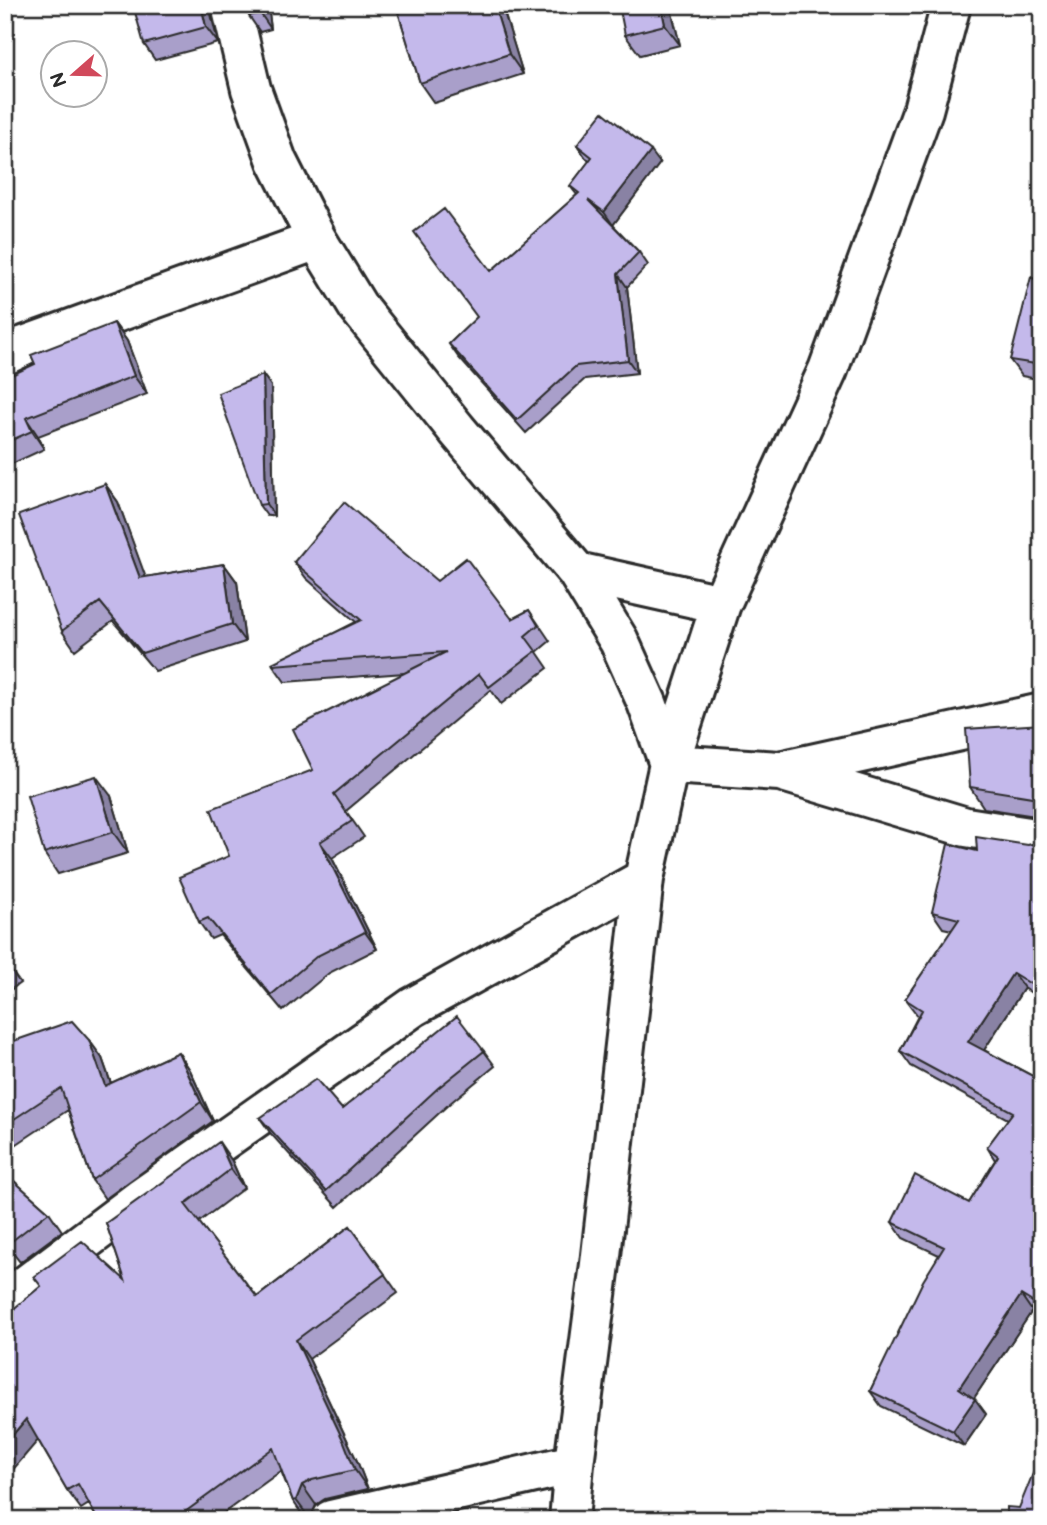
<svg xmlns="http://www.w3.org/2000/svg" width="1047" height="1525" viewBox="0 0 1047 1525" font-family="'Balsamiq Sans',sans-serif">
<style>
.lines{fill:none;stroke-linecap:round;stroke-linejoin:round}
.minor-casing{stroke:#2b2b2b;stroke-width:44}
.minor{stroke:#fff;stroke-width:38}
.wall{fill:#a99fca;stroke:#2b2b2b;stroke-width:2}
.shaded-wall{fill:#8982a4;stroke:#2b2b2b;stroke-width:2}
.building{fill:#c4b9eb;stroke:#2b2b2b;stroke-width:2}
</style>
<rect width="100%" height="100%" fill="#fff"/>
<filter id="ink" filterUnits="userSpaceOnUse"><feTurbulence type="fractalNoise" baseFrequency=".0143" numOctaves="2"/><feDisplacementMap in="SourceGraphic" scale="14" xChannelSelector="R" yChannelSelector="G"/><feConvolveMatrix kernelMatrix="1 2 1 2 8 2 1 2 1" color-interpolation-filters="sRGB"/></filter>
<g filter="url(#ink)">
<g class="lines">
<defs>
<path id="minor" d="M231,5L251,89L277,161L317,240L358,307L457,430L577,572L619,641L647,703L669,764
M5,355L24,346L317,240
M577,572L721,604
M669,764L780,771L966,827L1042,839
M784,770L1042,713
M5,1301L143,1197L413,1007L644,879
M331,1520L574,1464
M569,1520L574,1464L600,1264L644,879L669,764L721,604L828,370L923,110L951,5"/>
</defs>
<!-- minor casing -->
<use href="#minor" class="minor-casing"/>
<!-- minor -->
<use href="#minor" class="minor"/>
</g>
<!-- wall -->
<path class="wall" d="M246,5H268L271,29L260,32L249,16Z
M396,5H501L503,9L523,74L434,103L420,83Z
M670,5L680,45L640,55L625,35Z
M210,10L218,43L155,60L144,44Z
M577,145L660,163L613,225L639,252L648,265L627,287L637,373L585,379L526,433L458,357L449,344L477,317L491,271L577,195L570,186L590,160L586,158Z
M1042,283V380L1022,376L1010,360Z
M114,323L127,341L147,394L38,436L44,449L5,467V378Z
M263,375L271,386L274,515L267,516L259,505Z
M105,484L118,502L145,577L224,564L237,582L245,642L155,671L113,621L75,650L62,631Z
M294,562L437,581L512,619L529,610L550,641L537,652L548,668L501,704L491,690L346,811L364,837L332,858L377,949L329,973L283,1011L220,935L211,939L199,922L229,856L405,673L285,682L273,665L356,622L306,578Z
M1042,724V817L984,808L970,787Z
M111,796L128,853L58,874L44,853Z
M1042,842V1000L1024,988L984,1050L1038,1079L1042,1073V1317L1032,1311L974,1398L986,1414L964,1446L881,1406L870,1391L939,1255L903,1238L892,1222L969,1203L995,1160L987,1147L1008,1119L911,1066L900,1051L918,1016L905,999L952,930L943,928L932,912L977,851L1028,845Z
M5,962L20,983L5,994Z
M89,1040L102,1058L111,1083L178,1052L190,1070L213,1121L105,1199L92,1180L68,1110L5,1152V1044Z
M484,1051L495,1066L449,1104L337,1207L271,1134L260,1118L342,1109Z
M232,1161L244,1188L199,1222L257,1297L350,1226L398,1293L309,1359L357,1461L368,1489L325,1499L316,1505L310,1519L306,1520L293,1501L281,1471L214,1520H98L89,1504L81,1509L67,1490L38,1440L41,1286L34,1277L125,1280L106,1223Z
M5,1173L49,1212L62,1231L20,1262L5,1243Z"/>
<!-- shaded-wall -->
<path class="shaded-wall" d="M201,5H210V10L218,43L206,27Z
M259,5H268L271,29L260,13Z
M494,5H501L503,9L523,74L509,54Z
M661,5H670L680,45L665,25Z
M651,151L660,163L613,225L604,212Z
M618,274L627,287L637,373L628,360Z
M114,323L127,341L147,394L134,376Z
M263,375L271,386L274,515L266,504Z
M26,418L38,436L44,449L32,431Z
M105,484L118,502L153,597L140,578Z
M224,564L237,582L245,642L232,624Z
M96,776L111,796L128,853L113,832Z
M320,842L332,858L377,949L365,932Z
M1013,973L1024,988L979,1058L968,1042Z
M89,1040L102,1058L118,1104L105,1086Z
M178,1052L190,1070L213,1121L201,1102Z
M219,1142L232,1161L244,1188L231,1169Z
M1021,1295L1032,1311L970,1404L959,1388Z
M296,1340L309,1359L357,1461L368,1489L355,1470Z
M975,1399L986,1414L964,1446L953,1431Z
M26,1419L40,1438L5,1479V1444Z
M302,1485L316,1505L310,1519L296,1500Z"/>
<!-- building -->
<path class="building" d="M133,5H201L206,27L144,44Z
M246,5H259L260,13L249,16Z
M396,5H494L509,54L420,83Z
M619,5H661L665,25L625,35Z
M603,112L651,151L604,212L588,200L639,252L618,274L628,360L576,366L517,420L449,344L477,317L414,232L444,209L491,271L579,193L570,186L592,157L577,145Z
M1031,277L1042,283V365L1010,360Z
M114,323L134,376L26,418L32,431L5,443V378L35,364L31,355Z
M263,375L266,504L259,505L218,393Z
M105,484L140,578L224,564L232,624L142,653L100,602L62,631L19,515Z
M344,502L437,581L466,558L512,619L529,610L538,625L525,636L536,651L489,687L479,674L334,794L352,821L320,842L365,932L317,956L271,995L208,918L199,922L179,877L229,856L211,809L313,770L293,729L446,652L273,665L272,663L361,620L294,562Z
M1042,724V802L1032,797L970,787L966,729Z
M96,776L113,832L44,853L27,796Z
M976,837L1028,845L1042,842V991L1013,973L968,1042L1038,1079L1042,1073V1308L1021,1295L959,1388L975,1399L953,1431L870,1391L923,1281L944,1247L892,1222L915,1175L969,1203L998,1156L987,1147L1013,1112L900,1051L922,1010L905,999L959,919L932,912L948,844L977,851Z
M457,1016L484,1051L438,1088L326,1191L260,1118L316,1079L342,1109Z
M72,1021L89,1040L105,1086L178,1052L201,1102L92,1180L61,1088L5,1125V1044Z
M219,1142L231,1169L185,1204L257,1297L350,1226L385,1274L296,1340L344,1442L355,1470L312,1480L302,1485L296,1500L293,1501L273,1448L174,1520H158L153,1514L154,1520H98L78,1484L67,1490L26,1419L5,1444V1316L41,1286L34,1277L82,1241L125,1280L106,1223Z
M5,1173L49,1212L8,1244L5,1241Z
M1042,1451V1520H1007V1507L1019,1508Z"/>
</g>
<!-- margin -->
<rect width="1047" height="1525" fill="none" stroke="#fff" stroke-width="28"/>
<rect x="14" y="14" width="1019" height="1497" fill="none" stroke="#2b2b2b" stroke-width="2.5" filter="url(#ink)"/>
<!-- north arrow -->
<g transform="translate(74 74) rotate(250)"><circle r="33" fill="#ffffff" stroke="#aaaaaa" stroke-width="2"/>
<path d="M0-5L12 26L0 18L-12 26Z" fill="#d1495b"/>
<text y="-10" font-size="19" font-weight="bold" text-anchor="middle" fill="#2b2b2b">N</text>
</g>
</svg>
